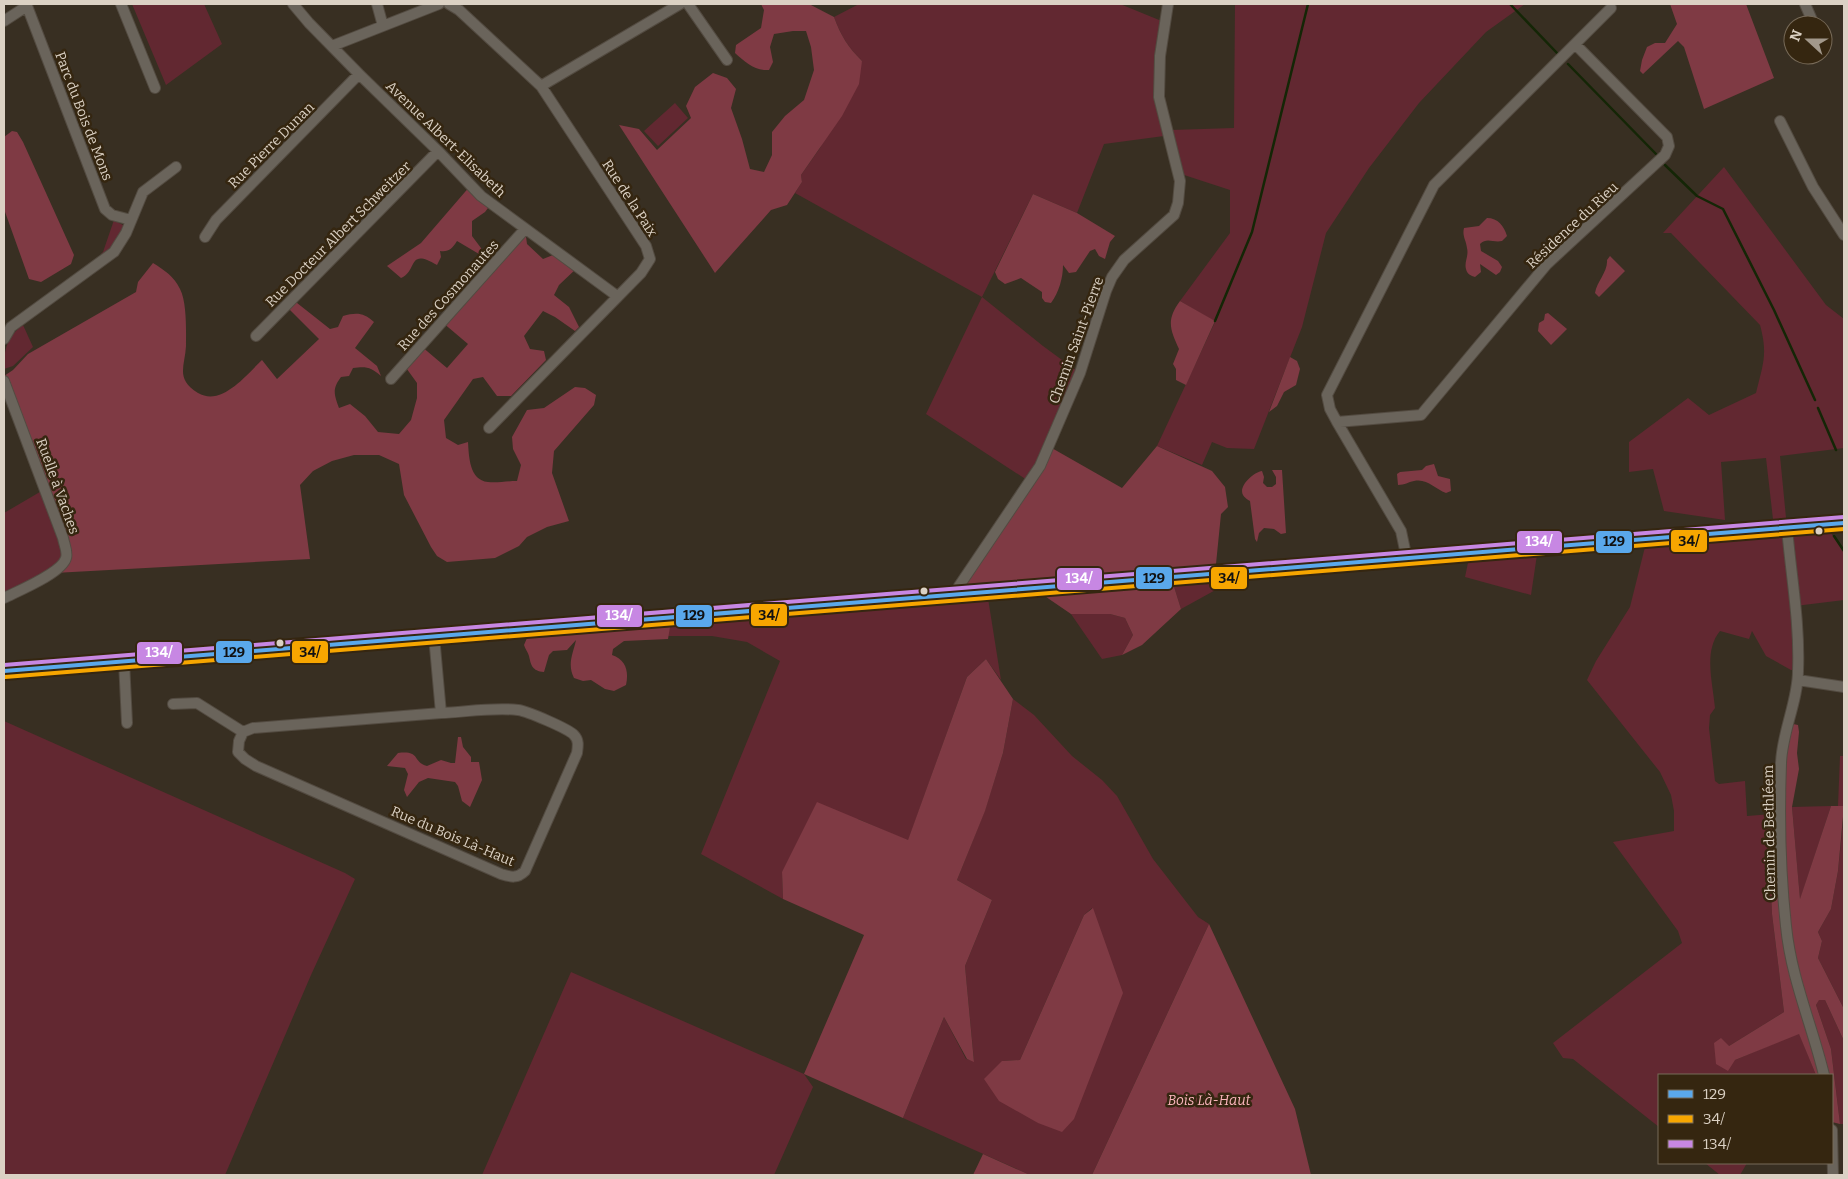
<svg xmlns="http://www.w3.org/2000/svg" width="1848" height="1179" viewBox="0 0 1848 1179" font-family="Bitter,serif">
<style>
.green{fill:#622831;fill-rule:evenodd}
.forest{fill:#7f3a44}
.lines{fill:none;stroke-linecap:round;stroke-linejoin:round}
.stream{stroke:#142606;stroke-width:2.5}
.minor-casing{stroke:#534b41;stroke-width:12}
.major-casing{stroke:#534b41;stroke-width:14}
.minor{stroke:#6a645b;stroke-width:10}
.major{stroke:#6f655c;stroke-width:12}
.bus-1-casing{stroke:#352610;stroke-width:8}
.bus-2-casing{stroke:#352610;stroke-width:8}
.bus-3-casing{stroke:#352610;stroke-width:8}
.bus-1{stroke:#5aa8eb;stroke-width:4}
.bus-2{stroke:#f7a600;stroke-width:4}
.bus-3{stroke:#c787e3;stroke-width:4}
.bus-dot{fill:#dbd1c4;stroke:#352610;stroke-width:2}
.labels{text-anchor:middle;stroke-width:5;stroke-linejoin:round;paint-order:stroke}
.street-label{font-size:14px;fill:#dbd1c4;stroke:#352610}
.park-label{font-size:14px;font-style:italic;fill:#f9b4bb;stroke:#352610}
.line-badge{stroke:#352610;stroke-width:2}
.badge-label{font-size:14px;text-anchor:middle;font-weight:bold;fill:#fff}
.pale-badge-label{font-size:14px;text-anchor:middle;font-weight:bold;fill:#111}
</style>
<rect width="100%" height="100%" fill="#382f22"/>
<!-- green -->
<path class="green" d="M132,4H204L222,44L166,85Z
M859,4H1120L1164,22L1159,85L1171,130L1234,128L1235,4H1525L1486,32L1419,103L1369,168L1326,233L1302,327L1254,449L1227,448L1212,442L1202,465L1157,446L1215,322L1180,301L1230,233V190L1178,173L1164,136L1104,144L1077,213L1033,194L982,297L1043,346L1077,371L1030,482L926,414L982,297L795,193L802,182L801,175L820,148L862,61C848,47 841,36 834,17Z
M675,103L688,118L658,146L644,131Z
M1724,167L1826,305L1844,319V448L1780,456L1787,528L1825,525L1844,551V600L1795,606L1798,669L1791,670L1766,656L1752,631L1749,639L1720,631C1703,651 1713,684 1715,708L1710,715L1709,728L1715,781L1719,784L1745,781L1747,816L1772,814L1768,824L1772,914L1784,1012L1729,1046L1735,1060L1799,1033L1816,1075H1659V1127L1573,1059L1563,1058L1553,1043L1682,943L1678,931L1613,842L1674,831V811L1671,795L1660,772L1587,680L1596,661L1630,607L1647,539L1774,528L1766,458L1721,462L1725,520L1664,511L1653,469L1629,472V442L1688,398L1709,415L1756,393C1763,364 1768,354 1760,325L1671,233H1663Z
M114,220L128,228L126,233L103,256L101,254L103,252Z
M23,325L33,347L13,366L4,369C4,349 7,337 23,325Z
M45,489L63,538V564L4,598V513Z
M1538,548L1531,595L1465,577L1470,553Z
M1250,571L1181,609L1171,577Z
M987,592L1001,680L986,659L967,677L908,841L858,819L782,872L783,899L701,854L780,661L747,642L712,636H656L652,618Z
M1071,614H1110L1125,618L1133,635L1122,655L1102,659Z
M1013,699L1034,715L1072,756L1102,780L1117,796L1153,859L1198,917L1209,924L1092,1175H1030L903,1118L944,1017L966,1059L974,1061L965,966L992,900L957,880L985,810L1003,753ZM1092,908L1038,1123L1002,1061L1020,1060L1084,915Z
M4,721L345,873L355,879L311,975L225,1175H4Z
M1840,756H1844V806H1838Z
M1831,806L1800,900L1792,807Z
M1844,812V1009L1818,958L1822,941L1818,932L1831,909L1838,871Z
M571,972L804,1074L813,1087L774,1175H482Z
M1819,999L1825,1000L1844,1041V1124H1840L1831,1049L1816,1005Z
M1705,1163H1747L1740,1175H1720Z"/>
<!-- forest -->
<path class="forest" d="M761,4H809L834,17C841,36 848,47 862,61L859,84L842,116L801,175L802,182L787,205L771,210L715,273L619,125L639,129L657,150L691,118L686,106L695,87L713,73L727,78L736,89L731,108L742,139L750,169L764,172L772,155V132L785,116L804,100L814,70L811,47L806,31H793L774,34L770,47L773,62L769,70C755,71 745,62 735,53L736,45L761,28L764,10Z
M1670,4H1746L1774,78L1704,109L1684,47L1678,41L1643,74L1640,71L1642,60L1647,47L1655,43H1665L1677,24Z
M12,131L17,132L23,142L74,255L71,264L41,282L29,279L4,209V137Z
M471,185L491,204L485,212L472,221V236L481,248L482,252L479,254L457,241C452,249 449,252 440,251L441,257L437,265C407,247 418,271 401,278L387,266L421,243Z
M1033,194L1077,213L1115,236L1110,242L1105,259L1099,256L1095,249L1090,251L1076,272L1069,273L1063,265C1063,278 1059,292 1051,303L1045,302L1042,298V292L1021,278L1005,284L998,279L995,272Z
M1487,218C1498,218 1504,226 1507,236L1502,241C1493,243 1487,237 1480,244L1481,251L1498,261L1502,267L1500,272L1496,275L1480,264L1481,272L1475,277C1471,276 1467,274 1466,269C1464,262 1469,256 1467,248C1466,240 1462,236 1464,228L1479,226Z
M525,229L527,244L543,259L558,253L578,267L559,285L554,295L569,307L579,327L575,331L555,317L543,311L524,336L530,349L544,351L546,360L511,396H497L483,377L473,379L444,420L446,438L458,445L468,442C469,456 469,480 488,482C497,483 507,481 517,481L521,465L513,449L512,437L527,410L544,408L575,387L585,388L596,395L594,405L554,451L552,473L569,521L547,527L527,537L519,546L495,558L447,562L437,556L431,547L404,495L399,464L379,455H354L332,461L313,471L300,485L310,559L54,573L67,556L4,381V376L13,370L28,354L136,292L138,282L153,263C164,270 174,276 180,289C187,302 186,331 186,346C185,366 175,379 198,393C222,407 247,374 262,360L277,379L319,339L286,306L292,299L330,329L338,327L343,316C357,312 364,313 374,322L355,348L377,366L381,376C371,367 366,366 353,368L349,376L341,377C332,389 334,394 339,408L350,404L365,416L378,432L399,434L411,420L417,398V383L404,365L421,346L447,368L468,344L442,322Z
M1610,256L1625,271L1599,297L1595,293C1597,281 1608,272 1607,260Z
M1180,301L1215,321L1186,385L1176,380V369L1173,364L1179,349C1170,329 1166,320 1180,301Z
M1548,313L1567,329L1551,345L1538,331L1539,323L1544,320L1545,314Z
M1290,357L1297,361L1300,369L1296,385L1284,392L1277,406L1269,412Z
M1157,446L1212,471L1225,487L1228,507L1221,514L1215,574L1171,577L1181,609L1142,645L1122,655L1133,635L1125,618L1110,614H1071L1033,588L957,594L1050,447L1122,488Z
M1434,464L1438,476L1450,479L1451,491L1446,493C1435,489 1427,478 1414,481C1408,482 1405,485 1398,485L1397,474L1400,472L1422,470L1426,466Z
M1272,470H1282L1286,533L1281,534L1274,529L1264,528L1259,533L1257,542L1255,539L1250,501C1248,500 1244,497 1243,495C1238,486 1254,472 1262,471L1264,477L1263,483L1267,487H1272L1276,484V477Z
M670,627L668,639L624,641L613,649L612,655C626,660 629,671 626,685L614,691L605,689L591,680L583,681L574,678C567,664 573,654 576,640L567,650L553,651L549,655L544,672C532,671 531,665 529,656C528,652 525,649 524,645L530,631Z
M986,659L1013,699L1003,753L985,811L957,880L992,900L965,966L974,1062L967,1059L944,1017L903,1118L804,1074L864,935L783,899L782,872L817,802L908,840L967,677Z
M1793,724L1798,725L1799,732L1797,753L1799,769L1792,807L1800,899L1831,806H1844L1838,871L1831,909L1818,932L1822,941L1818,958L1844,1009V1041L1825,1000H1819L1816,1005L1831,1049L1840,1124L1832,1122V1075H1816L1799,1034L1735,1060L1728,1071L1716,1064L1714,1043L1721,1038L1729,1046L1784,1012L1772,914L1768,824L1772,814H1780L1782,772Z
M458,737H461L463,747L471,757V762H479L482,780L470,807L462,801L458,786L455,782L428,778L419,782L407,797L404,790L408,774L405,768L387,766L398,753C421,750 412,762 427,766L441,760L451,763H455Z
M1093,908L1123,993L1074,1119L1062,1132L1038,1123L999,1101L984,1079L1002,1061L1020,1060L1084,915Z
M1209,924L1295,1109L1311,1175H1092Z
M983,1154L1030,1175H973Z"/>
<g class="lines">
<!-- stream -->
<path class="stream" d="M1510,4L1557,53
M1568,64L1656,154
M1665,165L1697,196L1723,209L1774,310L1815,400
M1215,321L1252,232L1308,4
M1818,408L1836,450
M1834,536L1844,551"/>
<defs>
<path id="minor" d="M121,4L155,88
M293,4L309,23L359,74L438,151L481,196L617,296
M377,4L383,26
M449,4L459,10L541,86L646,246L650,259L641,273L489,428
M688,4L727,60
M1805,4L1812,20
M4,21L27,6L105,209L112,215L131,220
M1575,44L1611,8
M332,46L439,4
M541,86L680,4
M1780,121L1813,187L1844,235
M205,237L216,220L359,74
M256,336L438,151
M4,339L11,327L114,252L126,233L143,192L176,167
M391,379L525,229
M4,381L63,538C64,544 68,552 66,558C62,573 18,591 4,598
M1337,422L1421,415L1547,264L1665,155L1669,146L1667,137L1575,44L1434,185L1327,395L1330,409L1337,422L1401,531L1405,550V558
M1787,528C1791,575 1800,623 1798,671C1798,701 1782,732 1781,763C1779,817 1780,872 1786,926C1791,978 1812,1025 1824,1075
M957,594L959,586L1040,466L1080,373L1106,291L1112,277L1124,260L1174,215L1178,203L1180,181L1159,97L1160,56L1168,4
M434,636L441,713C466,712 493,707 518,710C527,711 569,729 574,735C579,740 578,746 577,753L525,871C517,879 511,877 501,874L256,766L245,759L238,752L239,741L243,732L253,728L441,713
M124,661L127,723
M1798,680L1844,687
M173,704L197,703L243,732
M1832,1130L1833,1175"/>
<path id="major" d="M4,671L611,621L1844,523"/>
</defs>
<!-- minor casing -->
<use href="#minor" class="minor-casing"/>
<!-- major casing -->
<use href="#major" class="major-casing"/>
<!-- minor -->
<use href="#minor" class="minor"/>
<!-- major -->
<use href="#major" class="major"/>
<defs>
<path id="bus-1" d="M4,671L1844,523"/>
<path id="bus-2" d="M5,677L1844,529"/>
<path id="bus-3" d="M4,665L1844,517"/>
</defs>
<!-- bus-1 casing -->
<use href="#bus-1" class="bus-1-casing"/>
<!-- bus-2 casing -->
<use href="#bus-2" class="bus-2-casing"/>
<!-- bus-3 casing -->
<use href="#bus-3" class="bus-3-casing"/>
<!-- bus-1 -->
<use href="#bus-1" class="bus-1"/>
<!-- bus-2 -->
<use href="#bus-2" class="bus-2"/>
<!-- bus-3 -->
<use href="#bus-3" class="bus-3"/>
</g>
<!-- markers -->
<g class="bus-dot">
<circle cx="1819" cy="531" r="4.5"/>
<circle cx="924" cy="591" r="4.5"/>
<circle cx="280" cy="643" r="4.5"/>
</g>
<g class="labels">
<!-- street labels -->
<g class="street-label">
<text transform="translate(84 116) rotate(69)" y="5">Parc du Bois de Mons</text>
<text transform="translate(446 139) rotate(44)" y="5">Avenue Albert-Elisabeth</text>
<text transform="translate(271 145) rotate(-45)" y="5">Rue Pierre Dunan</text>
<text transform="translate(630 198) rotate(57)" y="5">Rue de la Paix</text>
<text transform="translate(1572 225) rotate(-43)" y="5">Résidence du Rieu</text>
<text transform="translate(338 234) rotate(-45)" y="5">Rue Docteur Albert Schweitzer</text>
<text transform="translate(448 295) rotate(-48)" y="5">Rue des Cosmonautes</text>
<text transform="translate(1076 340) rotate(-70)" y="5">Chemin Saint-Pierre</text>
<text transform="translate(58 486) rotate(70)" y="5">Ruelle à Vaches</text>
<text transform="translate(1769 833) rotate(-91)" y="5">Chemin de Bethléem</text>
<text transform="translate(453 836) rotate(23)" y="5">Rue du Bois Là-Haut</text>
</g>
<!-- park labels -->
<g class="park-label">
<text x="1209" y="1105">Bois Là-Haut</text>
</g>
</g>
<g class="line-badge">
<rect x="1670" y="529" width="38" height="24" rx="5" fill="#f7a600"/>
<rect x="1595" y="530" width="38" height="24" rx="5" fill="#5aa8eb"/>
<rect x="1516" y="530" width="47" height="24" rx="5" fill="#c787e3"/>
<rect x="1210" y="566" width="38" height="24" rx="5" fill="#f7a600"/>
<rect x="1135" y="566" width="38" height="24" rx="5" fill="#5aa8eb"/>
<rect x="1056" y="567" width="47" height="24" rx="5" fill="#c787e3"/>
<rect x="750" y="603" width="38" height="24" rx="5" fill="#f7a600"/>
<rect x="675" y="604" width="38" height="24" rx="5" fill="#5aa8eb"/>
<rect x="596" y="604" width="47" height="24" rx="5" fill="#c787e3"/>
<rect x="291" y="640" width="38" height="24" rx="5" fill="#f7a600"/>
<rect x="215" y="640" width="38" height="24" rx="5" fill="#5aa8eb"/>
<rect x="136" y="641" width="47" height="24" rx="5" fill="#c787e3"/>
</g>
<g class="badge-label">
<text x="1539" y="546">134/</text>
<text x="1079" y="583">134/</text>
<text x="619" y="620">134/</text>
<text x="159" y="657">134/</text>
</g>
<g class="pale-badge-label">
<text x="1689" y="546">34/</text>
<text x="1614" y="546">129</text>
<text x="1229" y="583">34/</text>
<text x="1154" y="583">129</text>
<text x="769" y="620">34/</text>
<text x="694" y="620">129</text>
<text x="310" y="657">34/</text>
<text x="234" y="657">129</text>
</g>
<!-- border -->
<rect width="1848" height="1179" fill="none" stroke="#dbd1c4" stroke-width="10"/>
<!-- legend -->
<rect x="1658" y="1074" width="175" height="90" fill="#352610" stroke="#776a58"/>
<rect x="1668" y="1090" width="25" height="8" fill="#5aa8eb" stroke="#776a58"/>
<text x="1703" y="1099" font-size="15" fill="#dbd1c4">129</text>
<rect x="1668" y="1115" width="25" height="8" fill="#f7a600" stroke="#776a58"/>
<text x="1703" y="1124" font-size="15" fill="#dbd1c4">34/</text>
<rect x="1668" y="1140" width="25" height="8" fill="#c787e3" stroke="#776a58"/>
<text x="1703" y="1149" font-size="15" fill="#dbd1c4">134/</text>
<!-- north arrow -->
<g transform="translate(1808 40) rotate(291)"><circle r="24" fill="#352610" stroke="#776a58"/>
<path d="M0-4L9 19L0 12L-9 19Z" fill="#a2988b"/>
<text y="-8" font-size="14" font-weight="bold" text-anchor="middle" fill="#dbd1c4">N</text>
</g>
</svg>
